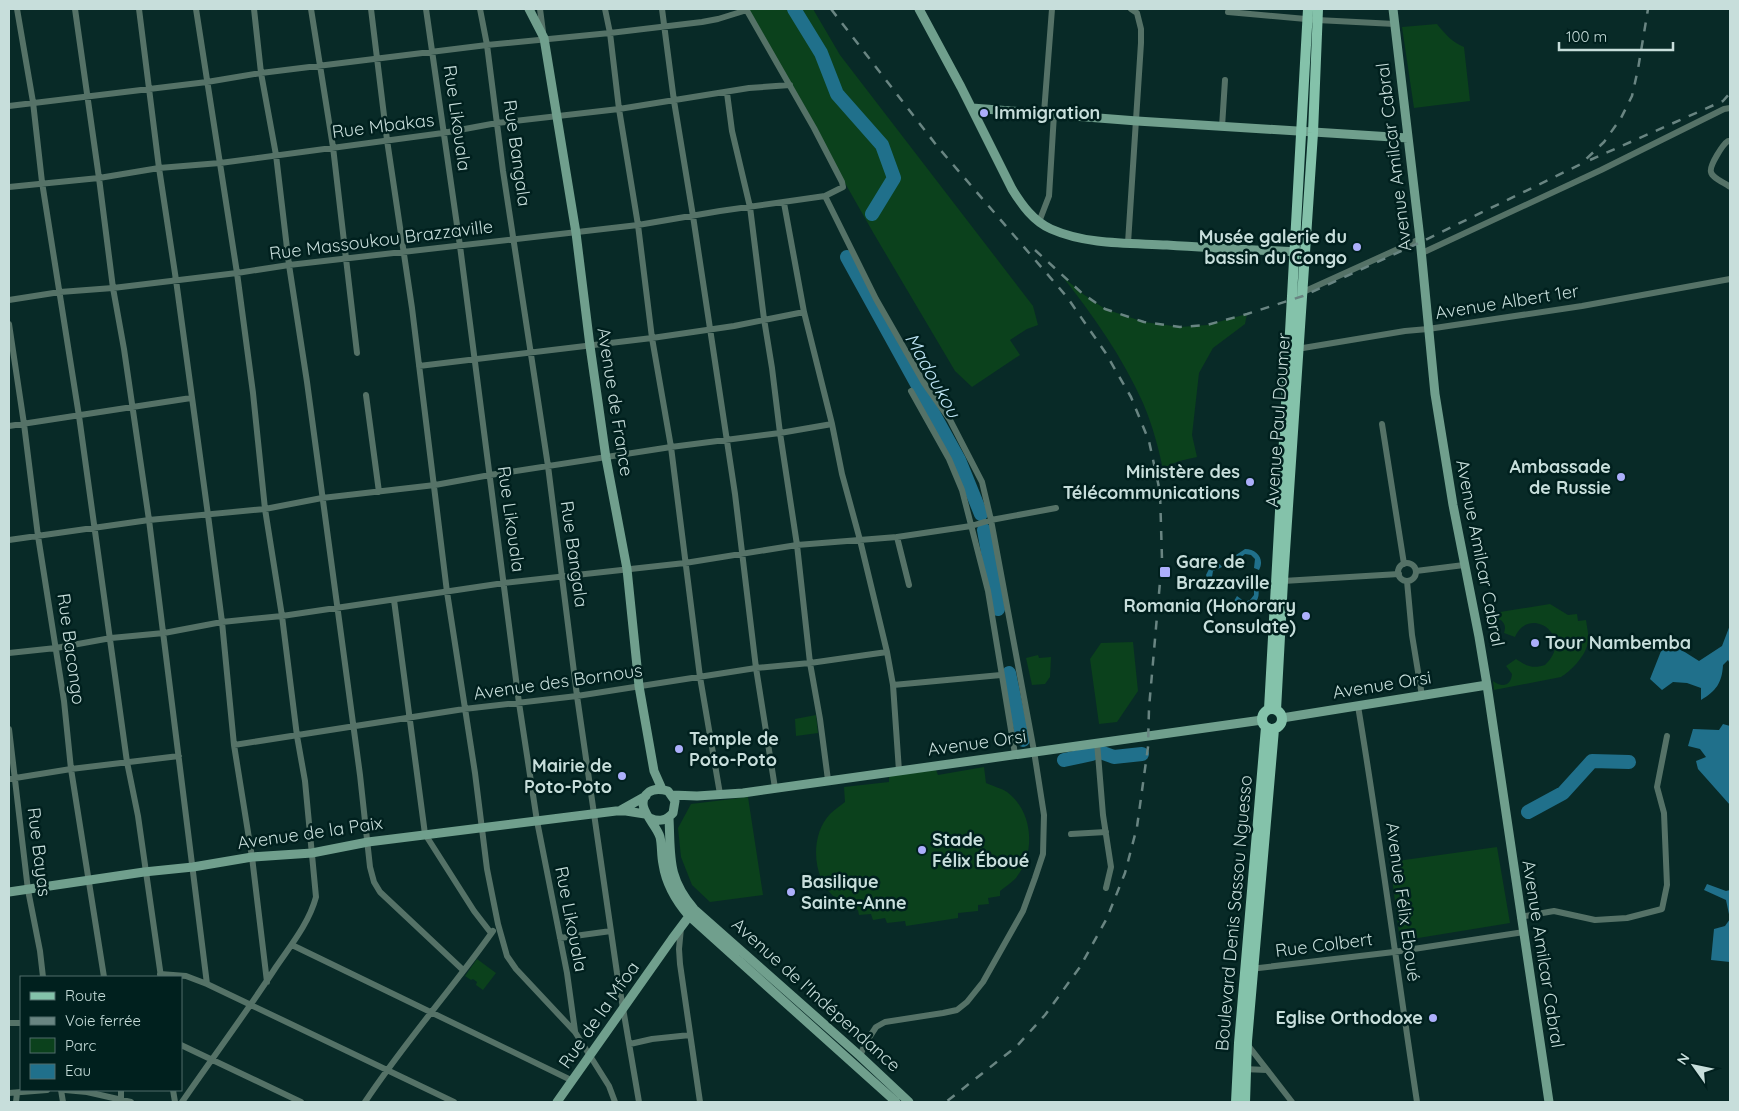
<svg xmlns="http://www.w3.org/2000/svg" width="1739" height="1111" viewBox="0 0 1739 1111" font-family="Quicksand,sans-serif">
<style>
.green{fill:#0b411c}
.water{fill:#20708b}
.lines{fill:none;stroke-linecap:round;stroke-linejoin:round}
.river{stroke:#20708b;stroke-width:14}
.street{stroke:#557267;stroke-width:6}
.secondary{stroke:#709f8d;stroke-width:9}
.primary{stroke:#84c2aa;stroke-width:10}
.rail{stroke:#698582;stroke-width:2.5;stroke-dasharray:9 9;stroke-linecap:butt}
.poi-dot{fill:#acaffb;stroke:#00201e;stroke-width:2}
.labels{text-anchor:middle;stroke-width:5;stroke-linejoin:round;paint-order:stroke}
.poi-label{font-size:18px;font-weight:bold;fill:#c7dedb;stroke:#00201e;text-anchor:start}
.street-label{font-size:18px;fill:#c7dedb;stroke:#00201e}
.water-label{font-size:19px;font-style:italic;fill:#bee5f5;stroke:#00201e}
</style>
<rect width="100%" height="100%" fill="#082a27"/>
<!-- green -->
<path class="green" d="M746,9H813L840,55L1033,306L1038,325L1027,329L1010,340L1020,355L972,387L955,371L874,234Z
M1437,24C1445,34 1452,42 1464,47L1470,101L1414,108L1402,27Z
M1062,276L1083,294L1105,309L1144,322L1180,327L1207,325L1247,314L1245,324L1213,348L1199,373L1192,435L1197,457C1186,460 1167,461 1164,474C1159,450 1153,426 1143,403C1123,358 1093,315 1062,276Z
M1550,604L1568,615L1577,614L1578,621L1586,620C1587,628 1590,638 1587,646C1584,657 1571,671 1561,677L1494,690L1493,681C1502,688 1511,686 1512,674L1506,666L1516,659C1526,666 1533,669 1545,665C1576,636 1529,604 1515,637L1504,633C1506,627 1505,624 1501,620L1494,619L1489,623L1488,614Z
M1133,642L1138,691L1117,722L1099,724L1090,659L1101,643Z
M1038,655L1039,658L1051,657L1050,677L1045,684L1032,685L1026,658Z
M816,715L818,733L796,736L795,719Z
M984,767L986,783C992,786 1001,788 1007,792C1034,812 1036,855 1015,879C1011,883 1005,887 1000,891V896L988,898L989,904L978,905V911L958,913V918L906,926L905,921L887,923L885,918L873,920L871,914L859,915L858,910C851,907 843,903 837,899C812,881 809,836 830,814C834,810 840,806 845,802L844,787L889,782V776L936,770L938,775Z
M748,797L763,895L710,902L692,885L681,857L678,828L691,804Z
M1497,847L1510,923L1400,941L1390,862Z
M477,959L496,973L483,990L476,985L477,982L473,979L471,980L465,976Z"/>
<!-- water -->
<path class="water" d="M1245,549C1257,549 1265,559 1259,570L1254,568L1255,559L1251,555L1245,554L1239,559L1236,555Z
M1218,562L1222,567L1213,571L1212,577L1214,582L1222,585L1219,589L1214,588L1210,585L1206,575L1210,567Z
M1254,587L1258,588C1261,600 1254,607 1242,606L1234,601L1237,596L1245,602L1250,600L1254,595Z
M1730,625V664L1728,660L1723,665C1722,683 1716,691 1701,700V688L1687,683L1673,682L1662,690L1650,679L1665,641L1674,639L1680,649L1699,661L1722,646Z
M1723,724L1730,726V805L1698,769L1696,761L1706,757L1700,749L1688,746L1693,729L1719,730Z
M1707,884L1726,891L1730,890V962L1711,960L1714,929L1725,926L1730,919L1726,900L1704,890Z"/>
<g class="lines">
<!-- river -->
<path class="river" d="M794,9L821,53L837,94L882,145L894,178L872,214
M847,257L959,460L981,514
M984,530L998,609
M1009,673L1023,740
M1103,753L1114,757L1142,754
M1064,760L1092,754
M1528,812L1563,793L1592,761L1629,762"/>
<!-- street -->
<path class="street" d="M17,9L33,102L42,182L79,416L127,762L138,816L161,977
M75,9L99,178L113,288L124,349L149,520L207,984
M139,9L159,168L176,280L208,515L222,622L234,745L252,857L267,982
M254,9L261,73L276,155L289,265L307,382L360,775L370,867L374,882L380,892L463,970
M311,9L333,147L357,353
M371,9L387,140L412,308L447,592L475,773L487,869L498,924L507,956L516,969L575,1032L609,1086L615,1102
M426,9L460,246L519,703L537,821L567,973L575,1031
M480,9L487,45L503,171L548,466L577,696L617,973L639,1102
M540,9L543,32
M605,9L610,33L619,109L638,225L652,338L671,447L700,677L720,794
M662,9L674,101L693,216L735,494L756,668L775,788
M1228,12L1317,20L1395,24
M727,93L732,131L750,207L764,319L772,368L780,433L797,545L810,663L820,719L828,780
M9,106L207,82L261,73L487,45L610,33L702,22L718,19L747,10
M1044,113L1052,9
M1222,127L1225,80
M1730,141H1728C1723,144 1709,166 1711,172C1712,178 1725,183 1730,187
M9,187L99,178L159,168L220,163L443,133L497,123L619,109L749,88L790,85
M825,196L876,299L924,383L950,420L982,482L991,520L1034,751L1044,815L1043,854L1035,878L1023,911L983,982L967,1002L957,1010L943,1013L885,1022L876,1027L865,1044L860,1056
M784,203L804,312L832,424L842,474L860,540L887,652L893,685L899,771
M1039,222L1049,196L1054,114
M1128,243L1141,43V29L1137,13L1131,9
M1422,253L1601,170L1724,109L1730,108
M1301,293L1420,239
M9,300L60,292L113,288L237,273L289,265L638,225L720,211L825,196L843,187L842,182L814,128L746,9
M9,324L24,424L38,536L64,701L71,769L104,977
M1297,349L1405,331L1428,329L1582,306L1730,279
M419,366L652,338L734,326L804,312
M911,391L949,459L962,490L988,591L1015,754
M366,395L379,492
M1382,424L1404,564
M9,426L191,398
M897,537L909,585
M9,540L149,520L265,509L322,498L435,485L490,475L671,447L780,433L832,424
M1398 572a9 9 0 1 1 18 0a9 9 0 1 1-18 0Z
M1416,571L1464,565
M1283,581L1399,574
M1407,581L1412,635L1422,696
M394,600L425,834L474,911L491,933
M9,653L56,648L111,638L164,633L222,622L282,616L504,583L685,563L797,545L897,537L971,526L991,520L1056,508
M893,685L1001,675
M1358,706C1380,838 1397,970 1417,1102
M9,729L28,890L40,951L43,977
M1097,742L1103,815L1111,867L1106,888
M234,745L464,709L577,696L756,668L810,663L887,652
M9,779L71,769L179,756
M1071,834L1106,832
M1520,917L1554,911L1595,920L1627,918L1662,909L1667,885L1664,813L1657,787L1667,736
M681,928L679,949L680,964L700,1102
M560,938L611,931
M292,945L573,1081
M1250,969L1394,952L1524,932
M160,974L186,976L207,984L454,1102
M9,1023H21
M630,1044L652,1039L690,1035
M1247,1044L1292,1102
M181,1045L301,1102
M1243,1069L1267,1070
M61,1090L63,1102
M65,1090L87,1092L131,1102
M121,1090V1101
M173,1090L175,1102
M9,1093L47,1090
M16,1102L17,1093
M182,1102C213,1057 246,1013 276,967C291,945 309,923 316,897L305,781L297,736L282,616L265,509L253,393L237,273L196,9
M365,1102C404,1043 452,989 493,931"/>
<!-- secondary -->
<path class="secondary" d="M529,9L544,38L576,233L590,346L606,458L627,569L639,686L654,771L662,789
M919,9L961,87L1012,189C1022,205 1033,221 1051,229C1087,245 1129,243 1167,245C1212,248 1256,250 1300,252
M1393,9L1420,239L1435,394L1453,505L1479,637L1487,685L1549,1102
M972,108L1137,121L1408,138
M1282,718L1487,685
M672,795L697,796L743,793L1262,720
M621,810L646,796
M650,818C659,822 666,821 673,813L675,801L668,791C661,789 655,788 649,792C632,805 656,823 660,837C662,845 661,855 663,864C666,884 676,901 689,916L896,1102
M669,818C671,858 667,877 694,909L860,1056L909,1102
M9,892L144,872L193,867L252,857L312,853L368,842L616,811H626L645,814
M557,1102L672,939L693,911"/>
<!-- primary -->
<path class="primary" d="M1269,709L1308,9
M1262 719a10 10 0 1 1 20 0a10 10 0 1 1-20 0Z
M1276,710L1283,581L1313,133L1318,9
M1236,1102L1239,1043L1266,727
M1245,1102L1247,1041L1274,729"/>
<!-- rail -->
<path class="rail" d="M831,9L937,146L1067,297L1105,352L1131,397L1149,441L1160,492L1162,559L1149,708L1148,747L1137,827L1125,873L1107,918L1080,967L1045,1015L1017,1046L946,1102
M1590,160L1723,101L1730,93
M1035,250L1083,294L1105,309L1144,322L1180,327L1207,325L1247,314L1303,296L1421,242L1581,164L1604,142L1621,118L1632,96L1638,69L1648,9"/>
</g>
<!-- markers -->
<g class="poi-dot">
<circle cx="984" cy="113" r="5"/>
<circle cx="1357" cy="247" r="5"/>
<circle cx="1621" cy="477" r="5"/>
<circle cx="1250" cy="482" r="5"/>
<rect x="1159" y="566" width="12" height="12" rx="2.5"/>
<circle cx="1306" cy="616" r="5"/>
<circle cx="1535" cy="643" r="5"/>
<circle cx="679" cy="749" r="5"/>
<circle cx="622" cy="776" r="5"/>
<circle cx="922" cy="850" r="5"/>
<circle cx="791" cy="892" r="5"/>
<circle cx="1433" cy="1018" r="5"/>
</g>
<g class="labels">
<!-- poi labels -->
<g class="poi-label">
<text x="994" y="119">Immigration</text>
<text x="1347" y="243" text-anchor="end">Musée galerie du<tspan x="1347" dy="21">bassin du Congo</tspan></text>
<text x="1611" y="473" text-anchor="end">Ambassade<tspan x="1611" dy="21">de Russie</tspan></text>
<text x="1240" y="478" text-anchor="end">Ministère des<tspan x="1240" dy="21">Télécommunications</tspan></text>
<text x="1176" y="568">Gare de<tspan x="1176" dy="21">Brazzaville</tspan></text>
<text x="1296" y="612" text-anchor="end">Romania (Honorary<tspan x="1296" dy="21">Consulate)</tspan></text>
<text x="1545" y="649">Tour Nambemba</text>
<text x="689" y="745">Temple de<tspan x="689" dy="21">Poto-Poto</tspan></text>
<text x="612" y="772" text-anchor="end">Mairie de<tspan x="612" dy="21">Poto-Poto</tspan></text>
<text x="932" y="846">Stade<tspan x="932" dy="21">Félix Éboué</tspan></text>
<text x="801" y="888">Basilique<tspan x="801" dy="21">Sainte-Anne</tspan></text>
<text x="1423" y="1024" text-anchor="end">Eglise Orthodoxe</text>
</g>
<!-- street labels -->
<g class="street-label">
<text transform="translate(457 118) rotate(82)" y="6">Rue Likouala</text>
<text transform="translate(383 126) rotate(-7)" y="6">Rue Mbakas</text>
<text transform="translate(517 153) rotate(82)" y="6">Rue Bangala</text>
<text transform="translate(1394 157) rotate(-97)" y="6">Avenue Amilcar Cabral</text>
<text transform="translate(381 240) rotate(-7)" y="6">Rue Massoukou Brazzaville</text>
<text transform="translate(1507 302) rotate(-9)" y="6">Avenue Albert 1er</text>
<text transform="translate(615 402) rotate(81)" y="6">Avenue de France</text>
<text transform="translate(1278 420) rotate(-86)" y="6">Avenue Paul Doumer</text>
<text transform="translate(511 519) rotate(82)" y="6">Rue Likouala</text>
<text transform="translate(1480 553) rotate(79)" y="6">Avenue Amilcar Cabral</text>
<text transform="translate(574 554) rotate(82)" y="6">Rue Bangala</text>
<text transform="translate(71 649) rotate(82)" y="6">Rue Bacongo</text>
<text transform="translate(558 682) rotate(-8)" y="6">Avenue des Bornous</text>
<text transform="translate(1382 685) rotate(-9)" y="6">Avenue Orsi</text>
<text transform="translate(977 743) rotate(-8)" y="6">Avenue Orsi</text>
<text transform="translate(310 833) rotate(-8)" y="6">Avenue de la Paix</text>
<text transform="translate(39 852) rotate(83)" y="6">Rue Bayas</text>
<text transform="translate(1403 902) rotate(82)" y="6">Avenue Félix Eboué</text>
<text transform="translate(1234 913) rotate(-85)" y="6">Boulevard Denis Sassou Nguesso</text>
<text transform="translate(571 919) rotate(79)" y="6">Rue Likouala</text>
<text transform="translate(1324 945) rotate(-7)" y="6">Rue Colbert</text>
<text transform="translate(1543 954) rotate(81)" y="6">Avenue Amilcar Cabral</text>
<text transform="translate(816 995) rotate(42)" y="6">Avenue de l'Indépendance</text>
<text transform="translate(599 1015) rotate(-55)" y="6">Rue de la Mfoa</text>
</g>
<!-- water labels -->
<g class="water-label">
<text transform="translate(933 375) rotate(61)" y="7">Madoukou</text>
</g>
</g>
<!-- border -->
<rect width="1739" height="1111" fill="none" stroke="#c7dedb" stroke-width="20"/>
<!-- legend -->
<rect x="20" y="976" width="162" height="115" fill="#00201e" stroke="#506c6a"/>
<rect x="30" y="992" width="25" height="8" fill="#84c2aa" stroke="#506c6a"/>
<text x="65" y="1001" font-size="15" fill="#c7dedb">Route</text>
<rect x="30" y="1017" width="25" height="8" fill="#698582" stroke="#506c6a"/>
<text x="65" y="1026" font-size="15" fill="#c7dedb">Voie ferrée</text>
<rect x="30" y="1038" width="25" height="15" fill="#0b411c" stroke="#506c6a"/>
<text x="65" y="1051" font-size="15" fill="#c7dedb">Parc</text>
<rect x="30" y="1064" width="25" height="15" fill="#20708b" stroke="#506c6a"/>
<text x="65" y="1076" font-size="15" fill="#c7dedb">Eau</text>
<!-- north arrow -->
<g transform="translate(1694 1066) rotate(303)" stroke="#00201e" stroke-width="4" paint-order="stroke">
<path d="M0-4L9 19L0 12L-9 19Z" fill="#c7dedb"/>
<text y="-8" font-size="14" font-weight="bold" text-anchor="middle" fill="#c7dedb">N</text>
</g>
<!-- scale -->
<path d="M1559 42v8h114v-8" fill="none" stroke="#c7dedb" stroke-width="2.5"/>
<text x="1566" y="42" font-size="15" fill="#c7dedb" stroke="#00201e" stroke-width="4" paint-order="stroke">100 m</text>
</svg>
